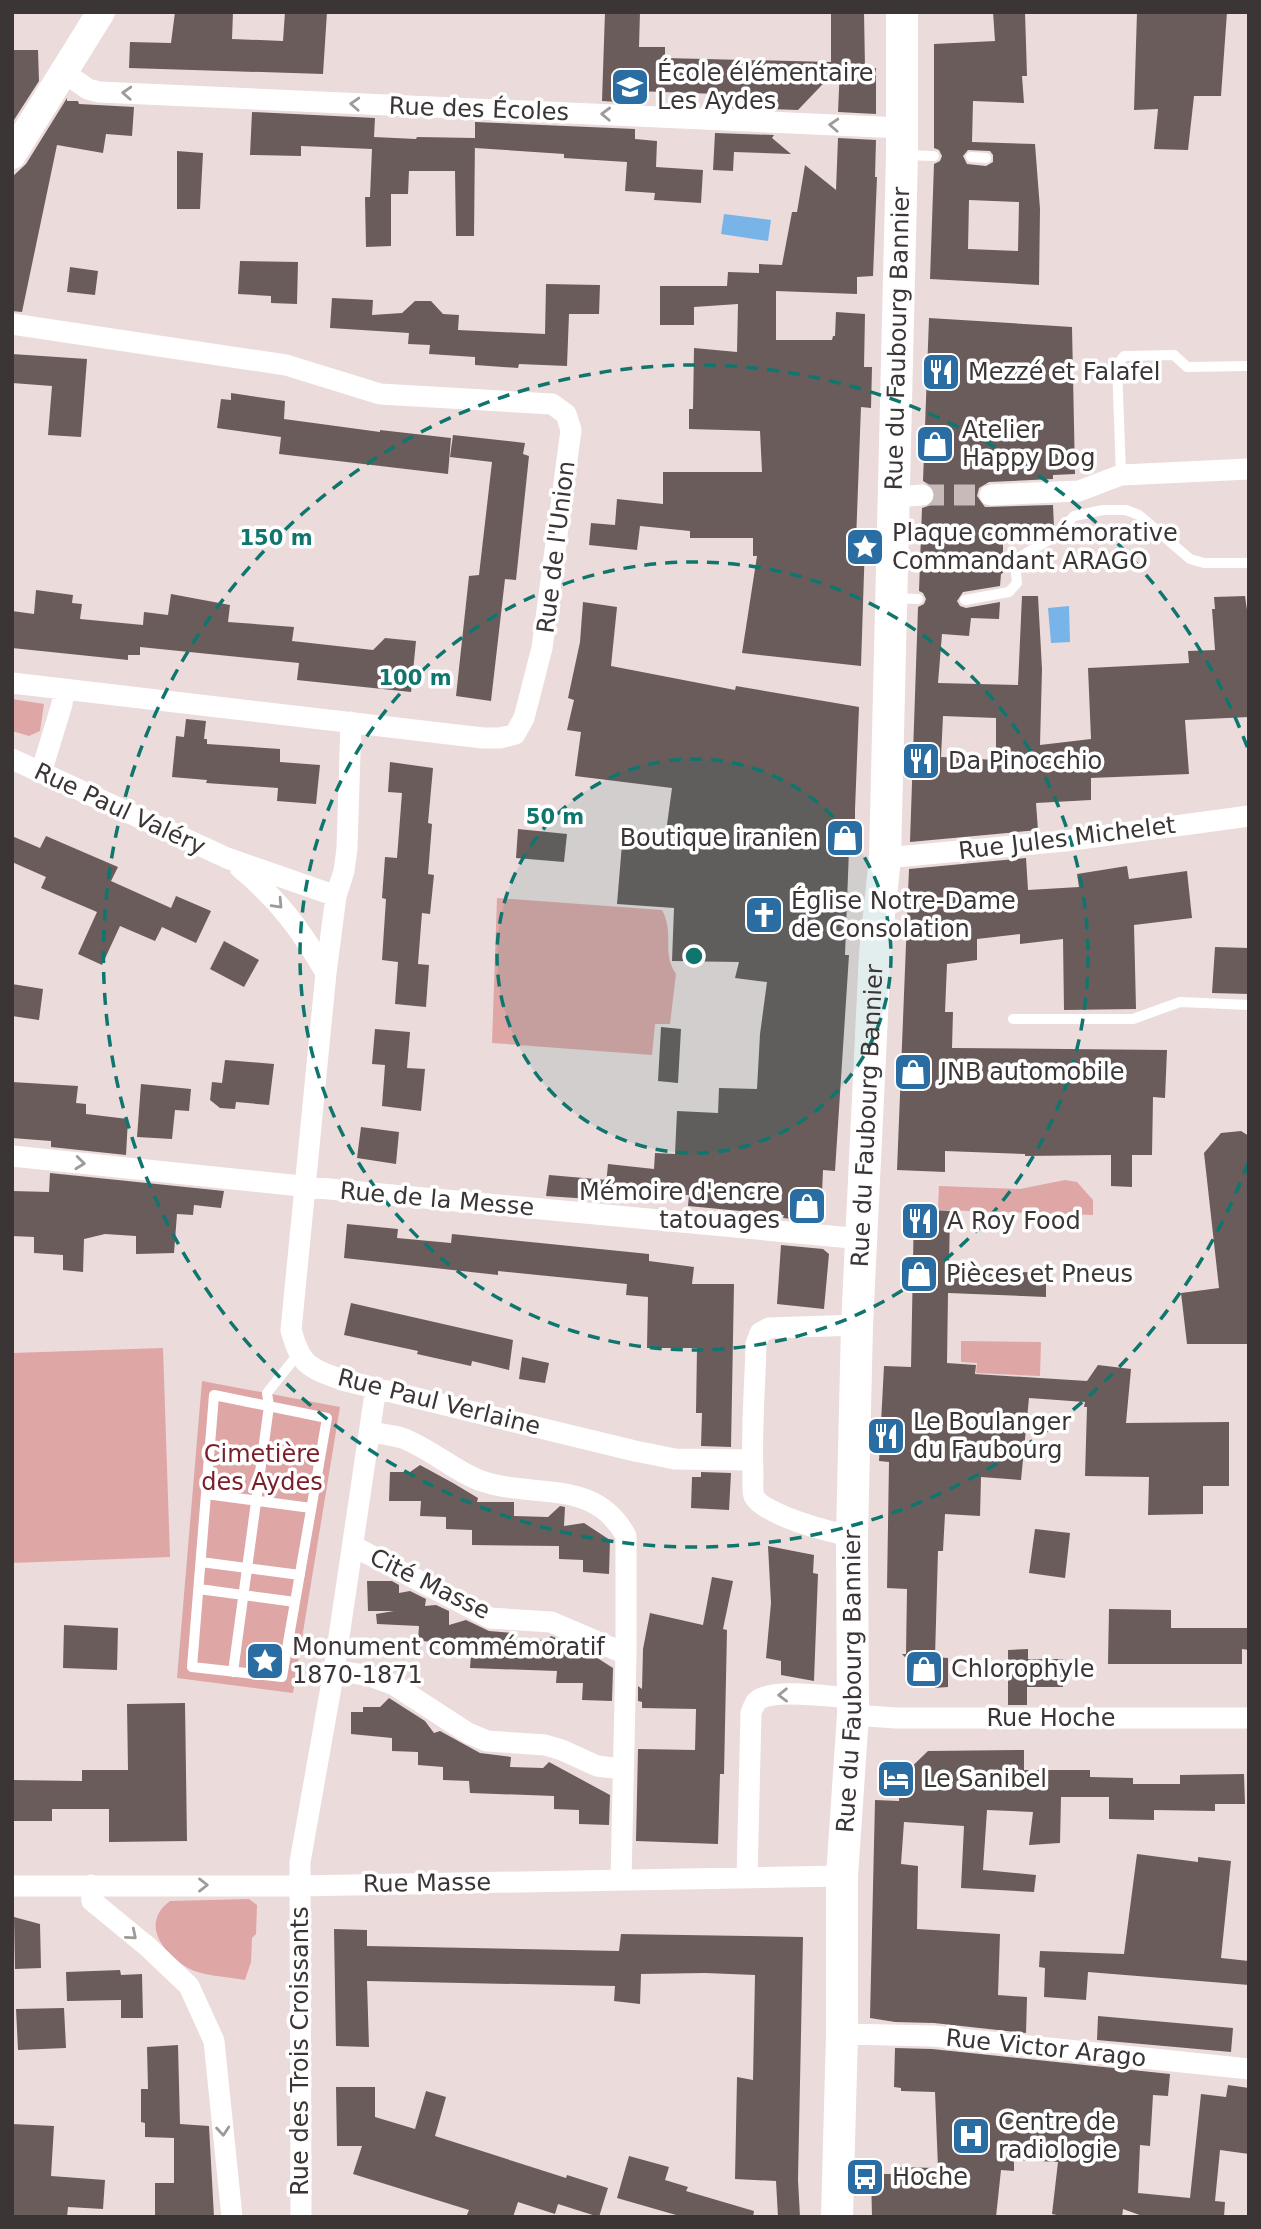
<svg xmlns="http://www.w3.org/2000/svg" width="1261" height="2229" viewBox="0 0 1261 2229" font-family="'DejaVu Sans',sans-serif">
<style>
.green{fill:#dfa6a6}
.water{fill:#79b4e8}
.building{fill:#6b5c5c;fill-rule:evenodd}
.lines{fill:none;stroke-linecap:round;stroke-linejoin:round}
.minor-tunnel{stroke:#c9baba;stroke-width:21;stroke-dasharray:21 10;stroke-linecap:butt}
.service{stroke:#fff;stroke-width:10}
.minor{stroke:#fff;stroke-width:21}
.tertiary{stroke:#fff;stroke-width:28}
.secondary{stroke:#fff;stroke-width:32}
.oneway{stroke:#9e9a9a}
.ring{fill:none;stroke:#0f766e;stroke-width:3.5;stroke-dasharray:12 9}
.labels{text-anchor:middle;stroke-width:7;stroke-linejoin:round;paint-order:stroke}
.poi-label{font-size:24px;fill:#3c3535;stroke:#fff;text-anchor:start}
.street-label{font-size:24px;fill:#3c3535;stroke:#fff}
.park-label{font-size:24px;fill:#7b1e29;stroke:#fff}
.centre{fill:#0f766e;stroke:#fff;stroke-width:3.5}
.ring-label{font-size:21px;text-anchor:middle;font-weight:bold;fill:#0f766e;stroke:#fff;stroke-width:7;stroke-linejoin:round;paint-order:stroke}
</style>
<rect width="100%" height="100%" fill="#ecdbdb"/>
<!-- green -->
<path class="green" d="M12,699L44,704L40,731L29,736L12,731Z
M497,898L662,910C675,934 661,952 676,974L670,1024H655L652,1055L492,1043Z
M1065,1180L1077,1182L1093,1200V1215L938,1210L939,1186L1020,1189Z
M961,1341L1041,1342L1040,1376L976,1373L977,1363L961,1362Z
M163,1348L170,1557L12,1563V1353Z
M202,1381L340,1407L293,1693L177,1678Z
M249,1899L257,1905L256,1934L252,1938L251,1962L245,1980C230,1977 203,1976 190,1969C164,1955 139,1924 170,1901Z"/>
<!-- water -->
<path class="water" d="M724,214L771,220L768,241L721,234Z
M1069,606L1070,642L1051,643L1048,608Z"/>
<!-- building -->
<path class="building" d="M175,12H233L232,39L283,41L285,12H327L323,74L129,68L130,42L171,43Z
M605,12H640L639,47H665V58L831,62V12H864L865,68H876V114L838,112L840,66L798,110L716,107L717,94L636,91V103L602,101Z
M993,12H1025L1027,76H1022L1024,103L973,101L972,142L1035,144L1040,209L1039,285L930,279L934,164L940,161L942,156L939,150L934,148V44L995,41ZM968,150L990,151L993,155V162L986,166L967,164L963,156ZM969,200L1019,202L1018,251L968,249Z
M1137,12H1227L1221,96H1194L1188,150L1154,149L1158,109L1134,110Z
M12,50H38L39,81L12,123Z
M67,98V101H78L79,104L134,107L132,136L106,134L103,153L57,145L22,312L12,311V177L26,164Z
M252,112L375,118L374,137L416,139L417,137L475,138V122L635,129V139L657,141L656,167L703,170L701,203L654,200L655,193L625,191L627,162L564,158V154L475,148V138L474,236H456L455,171H409L408,194H391V246L366,247L365,197H370L372,149L301,146V156L250,155Z
M715,133L774,135L772,138L791,154L734,152L733,171L713,170Z
M838,138L876,140L875,177H877L873,276L857,277V294L776,291V340H832L833,336H835L836,312L865,314L864,367H872L871,408L861,407L856,541L865,542L861,666L742,653L757,556H753V538H690V531L640,526L637,550L589,545L591,523L615,525L617,499L663,504V472H762L760,431L689,429V409H693L694,348L737,352L738,304L694,307V325H660V286H727L728,272L759,273V264L782,265L792,212H797L805,165L836,190Z
M177,151L203,153L200,209H177Z
M240,261L298,262L297,304L271,303V296L238,294Z
M70,267L98,271L95,295L67,292Z
M546,284L600,285L599,314H569L567,366L519,364L518,368L475,365V357L429,354L430,345L408,344L409,333L330,328L332,298L373,300L372,315L402,313L415,301H431L443,314L459,315L458,330L545,334Z
M929,318L1072,327L1075,474L1053,475V479L989,482L979,488L977,496L985,507L1053,505L1054,527L1003,531V573L1001,574L1000,586L963,592L957,601L960,606L966,608L1000,602L999,619L971,618L969,636L942,634L938,683L1018,685L1022,596H1038L1042,669L1040,745L1091,739L1088,668L1189,663L1188,651L1215,650L1212,609H1215L1214,597L1245,596L1249,624V717L1185,720L1189,774L1091,778V800L1036,803L1038,830L910,842L918,607L924,604L926,599L923,593L919,591L922,508L931,505L936,495L933,487L923,481ZM943,716L996,718V760L941,757Z
M12,354L87,359L81,437L48,435L52,386L12,383Z
M231,393L285,401L284,419L380,432V430L451,438L448,474L279,454L281,437L217,428L221,399L231,400Z
M453,435L525,443L523,454L529,456L516,580L505,579L491,701L456,696L469,576L479,575L492,462L450,457Z
M36,590L73,595L72,603L82,604L80,619L143,625L144,612L168,615L171,594L230,605L228,622L294,627L292,641L373,650L385,638L416,641L411,692L297,680L299,663L140,647V655H128V660L12,648V611L34,614Z
M583,602L617,607L611,666L735,690L736,686L859,707L855,810V849H849L845,955H849L835,1171L823,1170L821,1218L788,1215L792,1219L783,1218L784,1215L688,1206L689,1195L606,1189L605,1200L546,1196L549,1175L607,1180L606,1185L608,1164L654,1169L655,1153L675,1154L677,1111L718,1113L719,1088L757,1089L760,1034L767,982L735,978L739,962L672,961L674,908L617,904L622,844H635L634,830L666,832L672,788L575,776L581,732L567,730L574,700L568,698L580,642Z
M186,719L206,721L204,739H207V744L280,749V762L320,765L316,804L277,801L278,788L206,783L207,780L172,777L176,736L184,737Z
M390,762L433,768L428,823L432,824L428,874L434,875L430,914L422,913L418,964L429,965L426,1007L395,1004L398,962L382,960L386,899L382,898L385,857L397,858L402,793L388,792Z
M518,829L567,834L564,862L516,858Z
M12,836L40,848L46,836L118,867L111,881L171,908L176,896L211,911L196,943L162,927L155,941L120,926L102,965L78,954L97,912L41,888L46,877L12,862Z
M1026,858L1028,890L1079,887L1077,874L1127,866L1129,879L1187,871L1192,918L1134,925L1136,1009L1064,1010L1063,939L1020,944V934L977,939V960L947,964L945,1012H953L952,1048L1167,1050L1165,1098L1153,1097L1152,1155H1132V1187L1111,1186V1155L1025,1156V1154L945,1151V1172L897,1170L909,869Z
M224,941L259,960L244,987L210,969Z
M1215,947L1249,948V994L1212,993Z
M12,984L43,989L39,1020L12,1016Z
M661,1027L681,1029L678,1083L658,1081Z
M375,1029L410,1032L407,1068L425,1069L421,1111L382,1106L385,1065L372,1064Z
M225,1060L274,1064L269,1105L236,1102L235,1109L220,1108L210,1100L212,1082L222,1083Z
M12,1082L78,1086L76,1103L86,1104V1114L128,1119L126,1155L51,1147V1141L12,1138Z
M141,1084L191,1089L189,1111L175,1110L172,1139L137,1137Z
M361,1127L399,1132L396,1164L357,1158Z
M1241,1131L1249,1136V1344H1187L1181,1293L1219,1288L1204,1153L1221,1133Z
M50,1173L224,1191L221,1208L194,1205L193,1215L177,1214L174,1253L136,1254V1236L105,1234L84,1239L83,1272L63,1270V1255L34,1253V1237L12,1236V1191L49,1192Z
M914,1209L950,1211L949,1269L1046,1273V1297L948,1293L947,1363L976,1365L975,1374L1087,1381L1098,1365L1131,1369L1126,1423L1229,1422V1486H1203V1514L1148,1515L1149,1477L1085,1476L1087,1407H1084L1085,1402L1029,1398L1021,1480L981,1477L980,1516L945,1514L943,1551H938L935,1657L948,1658V1687L934,1688L902,1654H906L907,1589L887,1588L889,1462L879,1461L884,1366L911,1367Z
M347,1224L398,1229L397,1238L451,1243L452,1234L649,1254V1261L694,1267L692,1284H734L731,1447L701,1446L702,1413H696L697,1348H647L648,1297L626,1295L627,1284L498,1271V1275L344,1258Z
M781,1245L823,1249L829,1254L824,1309L777,1304Z
M351,1303L513,1340L509,1370L472,1361L471,1366L417,1354L418,1351L344,1335Z
M522,1357L549,1363L545,1383L519,1379Z
M420,1465L453,1483L478,1498L477,1502H514V1516L548,1517L560,1506L565,1507L564,1526L584,1523L610,1540L609,1574L583,1572V1560L559,1559V1546L472,1545V1530L446,1529V1517L420,1516L421,1501H389L390,1472H410Z
M701,1472L731,1473L729,1510L691,1508L692,1477H701Z
M1035,1529L1070,1533L1065,1578L1029,1573Z
M768,1546L814,1555L813,1573L818,1574L814,1681L781,1675V1661L766,1658L771,1603Z
M712,1577L733,1581L723,1629L727,1630L724,1774H720L718,1844L636,1841L638,1749L695,1750L696,1709L642,1708V1702L638,1701V1686L642,1689L643,1649L650,1613L703,1625Z
M367,1581H392L399,1585V1593L410,1591L426,1599L425,1606L436,1605L449,1611V1625L466,1620L489,1631L513,1633V1639L547,1640L551,1636L563,1641L562,1653L580,1649L588,1652L613,1668L612,1701L582,1700L583,1683H556L557,1671L470,1668L471,1654L444,1653V1642L418,1641L419,1626L377,1624L376,1614L394,1611H368Z
M1109,1609L1171,1610V1628H1249V1650L1242,1649V1664H1108Z
M64,1625L118,1628L117,1670L63,1668Z
M1028,1649V1659H1063V1687H1027V1705H1008V1650Z
M389,1698L425,1721L434,1733L440,1731L480,1753L511,1757L510,1767L543,1768L549,1762L610,1795L609,1825L579,1824V1810L554,1809V1796L470,1793L469,1781L443,1780V1767L418,1765V1752L392,1751V1738L351,1734V1712H363V1707H380Z
M185,1703L187,1841L109,1842V1809H52V1821H12V1780L82,1781V1770H128L127,1704Z
M1024,1750V1770H1090V1777L1133,1778V1784H1180V1775L1244,1774L1245,1804H1215V1811L1154,1810V1820L1109,1819V1797H1061L1060,1843L1029,1845L1033,1812L987,1810L983,1870L1036,1875L1034,1892L961,1888L964,1826L904,1822L901,1864L918,1866L917,1929L1000,1934L998,1995L1027,1997L1026,2033L934,2023L895,2022L870,2018L875,1800L899,1801L900,1778L928,1751Z
M1137,1854L1198,1862V1857L1231,1861L1221,1958L1249,1961V1985L1088,1972L1086,2000L1044,1997L1045,1968L1039,1967L1040,1951L1124,1954Z
M14,1917L40,1924L41,1968L15,1969Z
M334,1929L367,1930V1946L619,1951L621,1934L803,1937L798,2180L800,2217H778L776,2181L735,2179L737,2077L753,2080L755,1975L705,1973L641,1974L640,2004L614,2001L615,1986L367,1981L369,2047L336,2046Z
M120,1970L121,1975L142,1974L143,2018H121V2000L67,2001L66,1972Z
M64,2008L66,2048L18,2050L16,2009Z
M1098,2016L1233,2028L1231,2052L1097,2040Z
M178,2045L180,2124L209,2126L214,2217H155V2183H174V2138L145,2137V2123L141,2122V2089H148L147,2047Z
M895,2048L932,2049L1170,2074L1168,2096L1153,2095L1150,2146L1140,2145L1138,2193L1190,2198L1201,2094L1226,2097L1228,2085L1249,2088V2154L1220,2150L1215,2201L1225,2202L1224,2217H1145L1123,2209L1122,2217H1067L1052,2214L1058,2162L1014,2160V2171L1001,2170L996,2217H872L871,2174H893V2167L938,2168L935,2092L901,2091V2088L894,2087Z
M336,2087H375V2117L415,2129L426,2091L446,2097L435,2136L566,2178L567,2175L608,2188L599,2217L558,2204L555,2214L518,2202L513,2217H466L469,2210L353,2174L362,2146H337Z
M12,2124L54,2126L51,2176L105,2180L103,2209L68,2207L67,2217H12Z
M629,2156L669,2167L665,2180L688,2187L686,2191L754,2211L753,2217H683L617,2198Z"/>
<g class="lines">
<!-- minor-tunnel -->
<path class="minor-tunnel" d="M923,495H990"/>
<!-- service -->
<path class="service" d="M904,155L934,156
M971,157L986,158
M1121,475L1117,365L1124,356L1174,355L1187,367L1249,366
M894,598L918,599
M965,600L1009,592L1017,583L1016,573L1023,555L1056,536L1074,516L1103,510H1126L1139,515L1190,559L1204,563H1249
M1013,1019H1133L1180,1002L1249,1005
M214,1395L327,1418L282,1677L192,1667Z
M206,1494L311,1508
M201,1562L300,1575
M199,1589L295,1602
M233,1672L269,1406L267,1393L298,1354"/>
<!-- minor -->
<path class="minor" d="M63,72L88,89L99,92L902,128
M12,324L286,365L380,394L552,404L566,414L571,430L542,648L524,718L515,734L500,738H483L12,683
M990,495L1079,491L1121,475L1249,469
M894,497L923,495
M351,722L347,848L344,871L336,896L326,973L291,1330C301,1366 308,1367 342,1380L635,1451L675,1459L752,1460
M12,759L227,858L336,896
M41,773L62,704L64,689
M885,858L1065,841L1249,816
M240,868C279,900 301,930 326,973
M12,1156L339,1190L862,1239
M370,1432C380,1434 392,1435 402,1438C432,1449 457,1474 488,1483C539,1498 595,1479 626,1536V1654L621,1880
M852,1536C834,1534 761,1514 754,1496C752,1490 753,1480 753,1474C751,1431 755,1387 756,1344L760,1333L769,1328L857,1325
M353,1546L490,1618L551,1622L626,1654
M334,1670L370,1676L394,1685L468,1733L487,1741L545,1745L562,1750L597,1766L622,1769
M853,1715L896,1718H1249
M747,1878L751,1713C751,1711 755,1704 756,1702C770,1687 831,1697 851,1698
M91,1885L92,1901L148,1947L189,1986L214,2041L232,2217
M12,1886H299L842,1876
M842,2034L933,2036L1249,2069
M301,2217L300,1862L334,1670L376,1387"/>
<!-- tertiary -->
<path class="tertiary" d="M12,155L101,12"/>
<!-- secondary -->
<path class="secondary" id="s1" d="M837,2217L842,2034V1876L853,1715L852,1536L857,1325L875,953L885,858L902,154V12"/>
</g>
<!-- one-way arrows -->
<defs><path id="oneway-chevron" d="M-2-3.5L2.5 0L-2 3.5" fill="none" stroke-width="1.6" stroke-linecap="round" stroke-linejoin="round" transform="scale(1.75)"/></defs>
<g class="oneway">
<use href="#oneway-chevron" transform="translate(127 93) rotate(-177)"/>
<use href="#oneway-chevron" transform="translate(355 104) rotate(-177)"/>
<use href="#oneway-chevron" transform="translate(606 114) rotate(-178)"/>
<use href="#oneway-chevron" transform="translate(834 125) rotate(-177)"/>
<use href="#oneway-chevron" transform="translate(278 904) rotate(47)"/>
<use href="#oneway-chevron" transform="translate(80 1163) rotate(6)"/>
<use href="#oneway-chevron" transform="translate(783 1695) rotate(179)"/>
<use href="#oneway-chevron" transform="translate(203 1885)"/>
<use href="#oneway-chevron" transform="translate(132 1935) rotate(40)"/>
<use href="#oneway-chevron" transform="translate(223 2131) rotate(85)"/>
</g>
<!-- distance rings -->
<circle cx="694" cy="956" r="197" fill="#0f766e" fill-opacity=".12"/>
<g class="ring">
<circle cx="694" cy="956" r="197"/>
<circle cx="694" cy="956" r="394"/>
<path d="M1248 1163A591 591 0 1 1 1248 749"/>
</g>
<!-- icons -->
<defs>
<symbol id="school-square" viewBox="-11 -11 22 22"><rect x="-9" y="-9" width="18" height="18" rx="4" fill="#2a6da3" stroke="#fff"/><path d="M0-5L7-2L0 1L-7-2ZM-4 1L0 2.5L4 1V4Q0 6-4 4Z" fill="#fff"/></symbol>
<symbol id="restaurant-square" viewBox="-11 -11 22 22"><rect x="-9" y="-9" width="18" height="18" rx="4" fill="#2a6da3" stroke="#fff"/><path d="M-5-6h1v4h1v-4h1v4h1v-4h1v5L-1.5 .5V6h-2V.5L-5-1ZM5-6V6H3V1.5H1.5Q1.5-4 5-6Z" fill="#fff"/></symbol>
<symbol id="shop-square" viewBox="-11 -11 22 22"><rect x="-9" y="-9" width="18" height="18" rx="4" fill="#2a6da3" stroke="#fff"/><path d="M-5-2.5h2.3a2.7 3.5 0 0 1 5.4 0H5L5.5 6h-11ZM-1.5-2.5h3a1.5 2.3 0 0 0-3 0Z" fill="#fff"/></symbol>
<symbol id="sight-square" viewBox="-11 -11 22 22"><rect x="-9" y="-9" width="18" height="18" rx="4" fill="#2a6da3" stroke="#fff"/><path d="M0-6L1.8-2.2L6-1.7L2.9 1.2L3.7 5.4L0 3.3L-3.7 5.4L-2.9 1.2L-6-1.7L-1.8-2.2Z" fill="#fff"/></symbol>
<symbol id="church-square" viewBox="-11 -11 22 22"><rect x="-9" y="-9" width="18" height="18" rx="4" fill="#2a6da3" stroke="#fff"/><path d="M-1.2-6h2.4v3.5h3.3v2.4h-3.3V6h-2.4V-.1h-3.3v-2.4h3.3Z" fill="#fff"/></symbol>
<symbol id="hotel-square" viewBox="-11 -11 22 22"><rect x="-9" y="-9" width="18" height="18" rx="4" fill="#2a6da3" stroke="#fff"/><path d="M-6-4.5h1.5V1H6V5H4.5V3h-9V5H-6ZM-4 0a1.8 1.8 0 1 1 3.6 0ZM.5 0V-2.5h3Q6-2.5 6 0Z" fill="#fff"/></symbol>
<symbol id="hospital-square" viewBox="-11 -11 22 22"><rect x="-9" y="-9" width="18" height="18" rx="4" fill="#2a6da3" stroke="#fff"/><path d="M-5-5h3v3.5h4V-5h3V5h-3V1.5h-4V5h-3Z" fill="#fff"/></symbol>
<symbol id="bus-square" viewBox="-11 -11 22 22"><rect x="-9" y="-9" width="18" height="18" rx="4" fill="#2a6da3" stroke="#fff"/><path d="M-5-6H5V4H4V6H2V4H-2V6H-4V4H-5ZM-3.5-4V0h7V-4ZM-3.5 1.2v1.5H-2V1.2ZM2 1.2v1.5H3.5V1.2Z" fill="#fff"/></symbol>
</defs>
<g fill-rule="evenodd">
<use href="#school-square" x="608" y="65" width="44" height="44"/>
<use href="#restaurant-square" x="919" y="350" width="44" height="44"/>
<use href="#shop-square" x="913" y="422" width="44" height="44"/>
<use href="#sight-square" x="843" y="525" width="44" height="44"/>
<use href="#restaurant-square" x="899" y="739" width="44" height="44"/>
<use href="#shop-square" x="823" y="816" width="44" height="44"/>
<use href="#church-square" x="742" y="893" width="44" height="44"/>
<use href="#shop-square" x="891" y="1050" width="44" height="44"/>
<use href="#shop-square" x="785" y="1184" width="44" height="44"/>
<use href="#restaurant-square" x="898" y="1199" width="44" height="44"/>
<use href="#shop-square" x="897" y="1252" width="44" height="44"/>
<use href="#restaurant-square" x="864" y="1414" width="44" height="44"/>
<use href="#sight-square" x="243" y="1639" width="44" height="44"/>
<use href="#shop-square" x="902" y="1647" width="44" height="44"/>
<use href="#hotel-square" x="874" y="1757" width="44" height="44"/>
<use href="#hospital-square" x="949" y="2114" width="44" height="44"/>
<use href="#bus-square" x="843" y="2155" width="44" height="44"/>
</g>
<g class="labels">
<!-- poi labels -->
<g class="poi-label">
<text x="657" y="81">École élémentaire<tspan x="657" dy="28">Les Aydes</tspan></text>
<text x="968" y="380">Mezzé et Falafel</text>
<text x="962" y="438">Atelier<tspan x="962" dy="28">Happy Dog</tspan></text>
<text x="892" y="541">Plaque commémorative<tspan x="892" dy="28">Commandant ARAGO</tspan></text>
<text x="948" y="769">Da Pinocchio</text>
<text x="818" y="846" text-anchor="end">Boutique iranien</text>
<text x="791" y="909">Église Notre-Dame<tspan x="791" dy="28">de Consolation</tspan></text>
<text x="940" y="1080">JNB automobile</text>
<text x="780" y="1200" text-anchor="end">Mémoire d'encre<tspan x="780" dy="28">tatouages</tspan></text>
<text x="947" y="1229">A Roy Food</text>
<text x="946" y="1282">Pièces et Pneus</text>
<text x="913" y="1430">Le Boulanger<tspan x="913" dy="28">du Faubourg</tspan></text>
<text x="292" y="1655">Monument commémoratif<tspan x="292" dy="28">1870-1871</tspan></text>
<text x="951" y="1677">Chlorophyle</text>
<text x="923" y="1787">Le Sanibel</text>
<text x="998" y="2130">Centre de<tspan x="998" dy="28">radiologie</tspan></text>
<text x="892" y="2185">Hoche</text>
</g>
<!-- street labels -->
<g class="street-label">
<text transform="translate(479 109) rotate(2)" y="8">Rue des Écoles</text>
<text dy="8" stroke="none"><textPath href="#s1" startOffset="1880">Rue du Faubourg Bannier</textPath></text>
<text transform="translate(556 547) rotate(-83)" y="8">Rue de l'Union</text>
<text transform="translate(120 809) rotate(25)" y="8">Rue Paul Valéry</text>
<text transform="translate(1067 838) rotate(-7)" y="8">Rue Jules Michelet</text>
<text dy="8" stroke="none"><textPath href="#s1" startOffset="1102">Rue du Faubourg Bannier</textPath></text>
<text transform="translate(437 1199) rotate(5)" y="8">Rue de la Messe</text>
<text transform="translate(439 1402) rotate(14)" y="8">Rue Paul Verlaine</text>
<text transform="translate(430 1584) rotate(26)" y="8">Cité Masse</text>
<text dy="8" stroke="none"><textPath href="#s1" startOffset="536">Rue du Faubourg Bannier</textPath></text>
<text x="1051" y="1726">Rue Hoche</text>
<text transform="translate(427 1883) rotate(-1)" y="8">Rue Masse</text>
<text transform="translate(1046 2048) rotate(6)" y="8">Rue Victor Arago</text>
<text transform="translate(300 2051) rotate(-90)" y="8">Rue des Trois Croissants</text>
</g>
<!-- park labels -->
<g class="park-label">
<text x="262" y="1462">Cimetière<tspan x="262" dy="28">des Aydes</tspan></text>
</g>
</g>
<circle cx="694" cy="956" r="10" class="centre"/>
<g class="ring-label">
<text x="276" y="545">150 m</text>
<text x="415" y="685">100 m</text>
<text x="555" y="824">50 m</text>
</g>
<!-- border -->
<rect width="1261" height="2229" fill="none" stroke="#3c3535" stroke-width="28"/>
</svg>
